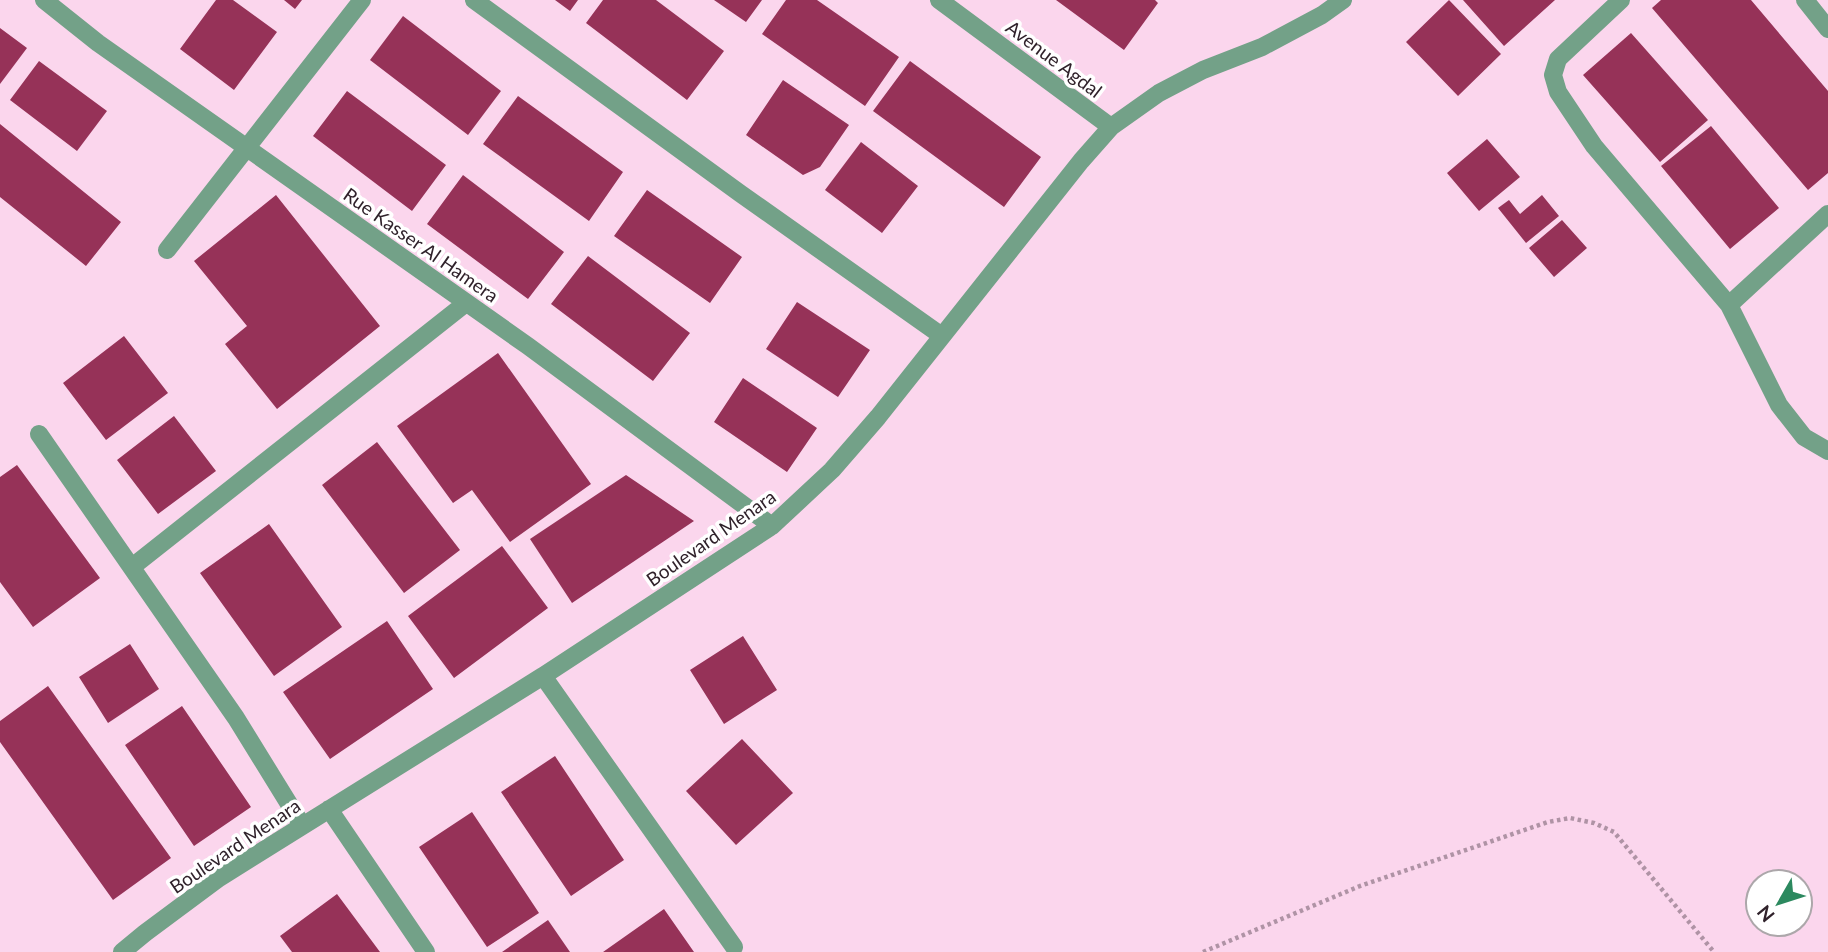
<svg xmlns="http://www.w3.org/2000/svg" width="1828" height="952" viewBox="0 0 1828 952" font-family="Lato,sans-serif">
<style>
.building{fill:#963258}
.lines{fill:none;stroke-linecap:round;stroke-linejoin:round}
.path{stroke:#af93a5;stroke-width:4.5;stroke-dasharray:3.5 3.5;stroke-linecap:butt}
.minor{stroke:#73a188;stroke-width:18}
.labels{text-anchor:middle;stroke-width:7;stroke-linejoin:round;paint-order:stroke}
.street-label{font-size:19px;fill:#30222b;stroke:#fff}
</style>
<rect width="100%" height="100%" fill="#fbd6ed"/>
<!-- building -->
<path class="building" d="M216,0H233L277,32L234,90L180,49Z
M284,0H302L295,9Z
M555,0H578L570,11Z
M603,0H656L724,51L687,100L586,23Z
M714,0H762L746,22Z
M786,0H817L899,57L865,106L762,34Z
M1056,0H1155L1158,3L1124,50Z
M1449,0L1501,54L1458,96L1406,42Z
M1463,0H1555L1504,46Z
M1661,0H1751L1828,91V173L1808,190L1652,8Z
M403,16L501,91L468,135L370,60Z
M0,28L27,48L0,84Z
M1631,33L1708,120L1660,162L1583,75Z
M39,61L107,111L77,151L10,100Z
M910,61L1041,157L1004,207L873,111Z
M783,80L849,125L820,167L803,175L746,135Z
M347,91L446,165L412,211L313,136Z
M518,96L623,172L589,221L483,144Z
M0,124L121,222L86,266L0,197Z
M1711,126L1779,208L1730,249L1661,166Z
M1487,139L1520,177L1479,211L1447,173Z
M861,142L918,186L882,233L825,190Z
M463,175L564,252L528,299L427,224Z
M647,190L742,257L710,303L614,236Z
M276,195L380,326L277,409L225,344L247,326L194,261Z
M1542,195L1559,216L1526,243L1498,208L1509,200L1520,214Z
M1562,220L1587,248L1554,277L1529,248Z
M588,256L690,333L653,381L551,304Z
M797,302L870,350L838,397L766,349Z
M124,336L168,393L106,440L63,383Z
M498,353L591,484L510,542L472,490L453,503L397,426Z
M743,378L817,428L787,472L714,422Z
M174,416L216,471L158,514L117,460Z
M377,442L460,550L404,593L322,485Z
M17,465L100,578L33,627L0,582V477Z
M626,475L694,521L572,603L530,539Z
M269,524L342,627L274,676L200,573Z
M502,546L548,608L454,678L408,616Z
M387,621L433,689L330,759L283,692Z
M743,636L777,690L724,724L690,670Z
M130,644L159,689L108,723L79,677Z
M48,686L171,858L113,900L0,742V721Z
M182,706L251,807L194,846L125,745Z
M742,739L793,793L736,845L686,791Z
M555,756L624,860L571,896L501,792Z
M472,812L539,913L487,947L419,847Z
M337,894L380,952H292L280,936Z
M664,909L694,952H603Z
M548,920L570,952H502Z"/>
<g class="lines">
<!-- path -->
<path class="path" d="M1203,952L1360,886L1548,822L1570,818L1594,823L1614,832L1714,952"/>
<!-- minor -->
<path class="minor" d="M44,0L98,43L528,346L772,526
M474,0L741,194L942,336
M939,0L1111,127
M1621,0L1558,59L1553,75L1558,92L1594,146L1729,305L1779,405L1804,437L1828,451
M1805,0L1828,29
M167,250L362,0
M1729,305L1828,214
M39,434L236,718L302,825
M132,567L466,303
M543,676L734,947
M329,809L426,952
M122,952L145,933L219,878L543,676L772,526L832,470L878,417L1081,161L1111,127L1159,93L1203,70L1262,47L1322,15L1343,0"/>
</g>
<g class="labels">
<!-- street labels -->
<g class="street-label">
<text transform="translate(1054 59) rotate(37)" y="7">Avenue Agdal</text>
<text transform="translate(421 245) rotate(35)" y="7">Rue Kasser Al Hamera</text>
<text transform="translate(711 538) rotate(-35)" y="7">Boulevard Menara</text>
<text transform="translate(235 846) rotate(-34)" y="7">Boulevard Menara</text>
</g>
</g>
<!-- north arrow -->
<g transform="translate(1779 903) rotate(231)"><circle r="33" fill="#ffffff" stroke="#aca7aa" stroke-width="2"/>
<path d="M0-5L12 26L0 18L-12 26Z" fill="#2c895f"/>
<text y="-10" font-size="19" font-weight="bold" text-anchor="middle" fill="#30222b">N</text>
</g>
</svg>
